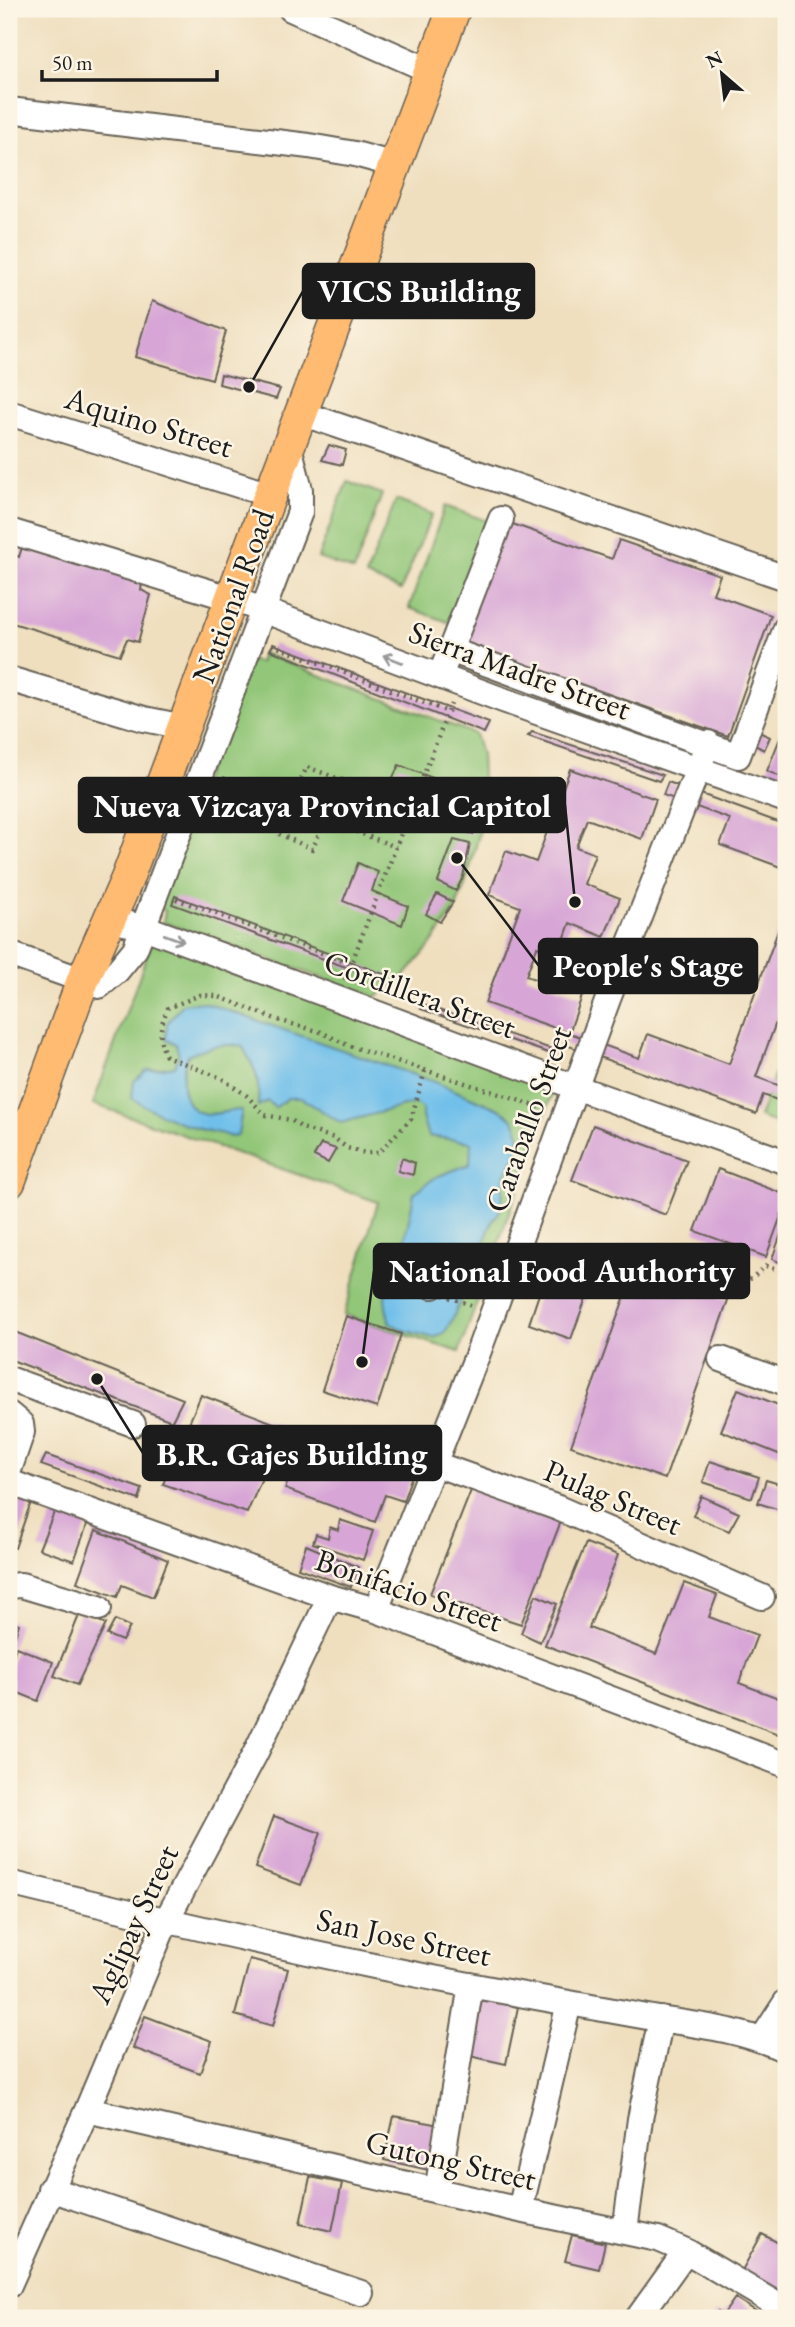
<svg xmlns="http://www.w3.org/2000/svg" width="795" height="2327" viewBox="0 0 795 2327" font-family="'EB Garamond',serif">
<style>
.green{fill:#92c678;stroke:#57714a;stroke-width:2}
.water{fill:#6fbfea;stroke:#466e83;stroke-width:2;fill-rule:evenodd}
.building{fill:#d7a6d6}
.lines{fill:none;stroke-linecap:round;stroke-linejoin:round}
.minor-casing{stroke:#666055;stroke-width:28}
.major-casing{stroke:#666055;stroke-width:35}
.path{stroke:#666055;stroke-width:4.5;stroke-dasharray:2 5;stroke-linecap:butt}
.minor{stroke:#fff;stroke-width:24}
.major{stroke:#ffbb71;stroke-width:32}
.oneway{stroke:#999}
.labels{text-anchor:middle;stroke-width:5;stroke-linejoin:round;paint-order:stroke}
.street-label{font-size:32px;fill:#1c1c1c;stroke:#fcf5e5}
.leader{fill:none;stroke:#1c1c1c;stroke-width:2.5}
.callout-dot{fill:#1c1c1c;stroke:#fcf5e5;stroke-width:2.5}
.callout{fill:#1c1c1c;stroke:#1c1c1c;stroke-width:2.5}
.callout-label{font-size:33px;text-anchor:middle;font-weight:bold;fill:#fff}
</style>
<rect width="100%" height="100%" fill="#fcf5e5"/>
<filter id="ink" filterUnits="userSpaceOnUse"><feTurbulence type="fractalNoise" baseFrequency=".0143" numOctaves="2"/><feDisplacementMap in="SourceGraphic" scale="14" xChannelSelector="R" yChannelSelector="G"/><feConvolveMatrix kernelMatrix="1 2 1 2 8 2 1 2 1" color-interpolation-filters="sRGB"/></filter>
<filter id="wash" filterUnits="userSpaceOnUse"><feTurbulence type="fractalNoise" baseFrequency=".00686" numOctaves="4" result="noise"/><feDisplacementMap in="SourceGraphic" scale="28" xChannelSelector="R" yChannelSelector="G"/><feGaussianBlur stdDeviation="1.57" result="paint"/><feColorMatrix in="noise" values="0 0 0 0 0 0 0 0 0 0 0 0 0 0 0 0 0 1.4 0 .05"/><feComposite in="paint" operator="in"/></filter>
<g filter="url(#wash)">
<rect width="100%" height="100%" fill="#efdfbf"/>
<!-- green -->
<path class="green" d="M347,481L382,494L354,571L318,558Z
M396,500L432,514L401,590L366,576Z
M445,506L496,524L459,626L409,608Z
M262,653L475,734L481,755L483,796L479,835L465,885L455,910L430,946L403,978L376,997L163,922L165,911L156,906L248,659L259,663Z
M154,936L556,1083L459,1352L344,1315L378,1202L93,1104Z
M786,1043V1127L759,1117Z"/>
<!-- water -->
<path class="water" d="M203,1002L432,1081L499,1109C521,1119 524,1139 514,1160C510,1167 505,1171 504,1179C500,1197 507,1206 493,1220L454,1316L445,1332L434,1338L403,1330L390,1323C383,1299 383,1292 394,1269C397,1264 401,1260 402,1254C405,1234 411,1214 414,1193L436,1177L470,1164L471,1142L428,1136L422,1117V1108L415,1103L341,1123L301,1098H288L275,1108L268,1101L258,1106C260,1080 256,1069 242,1046C223,1043 206,1046 188,1055C179,1074 179,1112 208,1114C220,1114 230,1110 242,1110L238,1135L231,1137C220,1132 210,1132 199,1129C175,1121 153,1112 132,1098L134,1081L147,1070L175,1066L179,1055L176,1044L166,1039L167,1023L183,1004ZM431,1269L442,1273L447,1283L443,1294L432,1299L421,1296L416,1285L420,1274Z"/>
<g id="blocks">
<!-- building -->
<path class="building" d="M152,301L226,331L212,379L135,357Z
M221,374L280,389L276,399L219,384Z
M329,445L346,450L342,465L322,460Z
M504,521L612,559L619,540L720,575L713,594L771,615L728,736L461,642Z
M23,544L143,577L141,590L151,595L138,642L127,639L120,655L9,622V553L19,557Z
M273,644L489,723L484,733L270,650Z
M786,723V779L767,771Z
M532,732L663,775L659,781L528,736Z
M759,732L770,737L764,750L753,744Z
M399,765L456,787L449,803L408,787L397,809L381,802Z
M570,769L656,799L642,839L587,819L576,847L595,854L584,884L620,898L604,937L570,923L559,954L537,947L526,976L582,996L569,1033L485,1003L520,907L489,895L506,851L536,862Z
M668,782L786,825V869L720,845L730,819L663,795Z
M464,807L477,809L473,834L460,831Z
M454,840L470,844L463,877L456,891L438,882Z
M358,863L378,872L372,891L408,906L402,925L343,901Z
M437,894L453,902L440,922L426,914Z
M175,896L389,976L387,982L172,904Z
M786,909V995L756,1077L786,1088V1103L763,1095L756,1114L566,1045L570,1033L639,1058L648,1034L729,1064Z
M424,1005L554,1050V1055L421,1009Z
M593,1125L687,1160L666,1215L572,1180Z
M321,1144L336,1149L328,1163L314,1156Z
M402,1158L415,1163L413,1175L398,1171Z
M718,1169L786,1195V1202L766,1257L695,1231Z
M786,1220V1265L772,1259Z
M635,1268L728,1300L665,1479L571,1446Z
M417 1284a15 15 0 1 1 30 0a15 15 0 1 1-30 0Z
M544,1279L587,1295L571,1339L529,1324Z
M346,1316L401,1334L377,1408L322,1390Z
M10,1330L183,1399L172,1421L9,1359Z
M738,1389L786,1408V1457L721,1431Z
M201,1395L284,1427L247,1513L163,1484Z
M329,1430L417,1461L403,1501L385,1495L375,1522L285,1489L294,1463L314,1470Z
M46,1455L142,1489L139,1500L41,1465Z
M710,1461L759,1477L752,1498L703,1482Z
M766,1480L786,1486V1512L758,1503Z
M472,1488L563,1516L521,1624L430,1594Z
M9,1494L31,1502L15,1548L9,1546Z
M701,1496L739,1513L729,1531L693,1516Z
M55,1510L88,1522L74,1561L39,1549Z
M340,1520L373,1531L363,1560L313,1543L316,1534L328,1538L330,1527L338,1530Z
M96,1530L168,1560L153,1597L122,1585L117,1597L77,1582Z
M586,1543L618,1555L589,1628L656,1654L684,1583L717,1595L709,1617L757,1635L739,1683L781,1699L786,1686V1737L545,1645Z
M306,1545L358,1567L351,1587L298,1568Z
M536,1595L557,1604L540,1642L521,1633Z
M80,1613L106,1624L77,1685L54,1676Z
M9,1620L19,1624L9,1655Z
M115,1620L130,1627L122,1641L107,1635Z
M16,1647L53,1662L38,1701L9,1689V1670Z
M274,1816L321,1833L301,1885L255,1868Z
M250,1959L288,1969L273,2026L235,2015Z
M482,1999L518,2007L506,2064L470,2056Z
M145,2016L212,2041L200,2073L133,2048Z
M394,2116L439,2125L429,2170L384,2160Z
M310,2177L342,2183L332,2231L300,2224Z
M762,2234L786,2247V2299L740,2274Z
M572,2235L605,2243L599,2269L565,2261Z
M735,2298L767,2318H713L718,2311L723,2315Z"/>
</g>
</g>
<g filter="url(#ink)">
<use href="#blocks" fill-opacity="0" stroke="#666055" stroke-width="2"/>
<g class="lines">
<defs>
<path id="minor" d="M291,9L431,71
M9,110L309,146L355,154L395,165
M9,413L270,495
M301,413L786,578
M9,531L233,599L503,700L786,800
M450,650L738,756L786,628
M444,666L501,519
M9,679L144,719L184,727
M109,920L144,927L575,1087L786,1162
M9,954L99,986L117,971L135,949L300,512V490L289,446
M721,1359L786,1383
M9,1379L133,1424
M9,1414L21,1424L22,1432L9,1470
M435,1464L558,1508L762,1597
M9,1482L330,1597L376,1610L786,1765
M9,1586L21,1585L99,1608
M376,1610L478,1353L608,999L708,743
M9,1883C169,1922 329,1959 491,1989C545,1999 599,2008 653,2018C702,2026 740,2029 786,2050
M762,2039L786,2002
M87,2110L520,2210L658,2239L686,2251L786,2310
M50,2189L361,2293
M437,2191L471,1985
M520,2210L569,2003
M625,2231L640,2119L661,2019
M9,2285L87,2110L166,1921L255,1754L330,1597
M638,2318L686,2251"/>
<path id="major" d="M9,1182L83,980L127,879L270,495L454,9"/>
</defs>
<!-- minor casing -->
<use href="#minor" class="minor-casing"/>
<!-- major casing -->
<use href="#major" class="major-casing"/>
<!-- path -->
<path class="path" d="M272,645L448,712
M223,778L290,803L307,767L342,780L326,820L396,847
M290,803L277,833L312,849L326,820
M176,899L351,964
M345,980L451,704
M425,1071L411,1119L378,1153H365L347,1148L334,1138L302,1128L291,1120L265,1115L246,1095L221,1078L166,1056C157,1038 160,1026 168,1008L200,995L217,996L278,1020L321,1032L347,1045L546,1109
M744,1284L766,1266L786,1273
M443,1295L471,1305"/>
<!-- minor -->
<use href="#minor" class="minor"/>
<!-- major -->
<use href="#major" class="major"/>
</g>
<!-- one-way arrows -->
<defs><path id="oneway-shaft" d="M-6 0H5M1.5-3L5.5 0L1.5 3" fill="none" stroke-width="1.6" stroke-linecap="round" stroke-linejoin="round" transform="scale(1.75)"/></defs>
<g class="oneway">
<use href="#oneway-shaft" transform="translate(393 659) rotate(-159)"/>
<use href="#oneway-shaft" transform="translate(174 938) rotate(20)"/>
</g>
</g>
<g class="labels">
<!-- street labels -->
<g class="street-label">
<text transform="translate(149 422) rotate(17)" y="11">Aquino Street</text>
<text transform="translate(233 596) rotate(-70)" y="11">National Road</text>
<text transform="translate(520 670) rotate(20)" y="11">Sierra Madre Street</text>
<text transform="translate(420 994) rotate(20)" y="11">Cordillera Street</text>
<text transform="translate(528 1119) rotate(-70)" y="11">Caraballo Street</text>
<text transform="translate(613 1497) rotate(23)" y="11">Pulag Street</text>
<text transform="translate(409 1590) rotate(19)" y="11">Bonifacio Street</text>
<text transform="translate(133 1924) rotate(-65)" y="11">Aglipay Street</text>
<text transform="translate(404 1937) rotate(12)" y="11">San Jose Street</text>
<text transform="translate(451 2160) rotate(13)" y="11">Gutong Street</text>
</g>
</g>
<!-- callouts -->
<path class="leader" d="M249 387L303 291M575 902L565 805M457 858L539 966M362 1362L374 1271M97 1379L143 1453"/>
<g class="callout-dot">
<circle cx="249" cy="387" r="7"/>
<circle cx="575" cy="902" r="7"/>
<circle cx="457" cy="858" r="7"/>
<circle cx="362" cy="1362" r="7"/>
<circle cx="97" cy="1379" r="7"/>
</g>
<g class="callout">
<rect x="303" y="264" width="231" height="54" rx="7"/>
<rect x="79" y="778" width="486" height="54" rx="7"/>
<rect x="539" y="939" width="218" height="54" rx="7"/>
<rect x="374" y="1244" width="375" height="54" rx="7"/>
<rect x="143" y="1426" width="298" height="54" rx="7"/>
</g>
<g class="callout-label">
<text x="419" y="302">VICS Building</text>
<text x="322" y="817">Nueva Vizcaya Provincial Capitol</text>
<text x="648" y="977">People's Stage</text>
<text x="562" y="1282">National Food Authority</text>
<text x="292" y="1465">B.R. Gajes Building</text>
</g>
<!-- margin -->
<rect width="795" height="2327" fill="none" stroke="#fcf5e5" stroke-width="35"/>
<!-- north arrow -->
<g transform="translate(722 74) rotate(332)" stroke="#fcf5e5" stroke-width="5" paint-order="stroke">
<path d="M0-5L12 26L0 18L-12 26Z" fill="#1c1c1c"/>
<text y="-10" font-size="19" font-weight="bold" text-anchor="middle" fill="#1c1c1c">N</text>
</g>
<!-- scale -->
<path d="M42 70v10h175v-10" fill="none" stroke="#1c1c1c" stroke-width="3.5"/>
<text x="52" y="70" font-size="21" fill="#1c1c1c" stroke="#fcf5e5" stroke-width="5" paint-order="stroke">50 m</text>
</svg>
